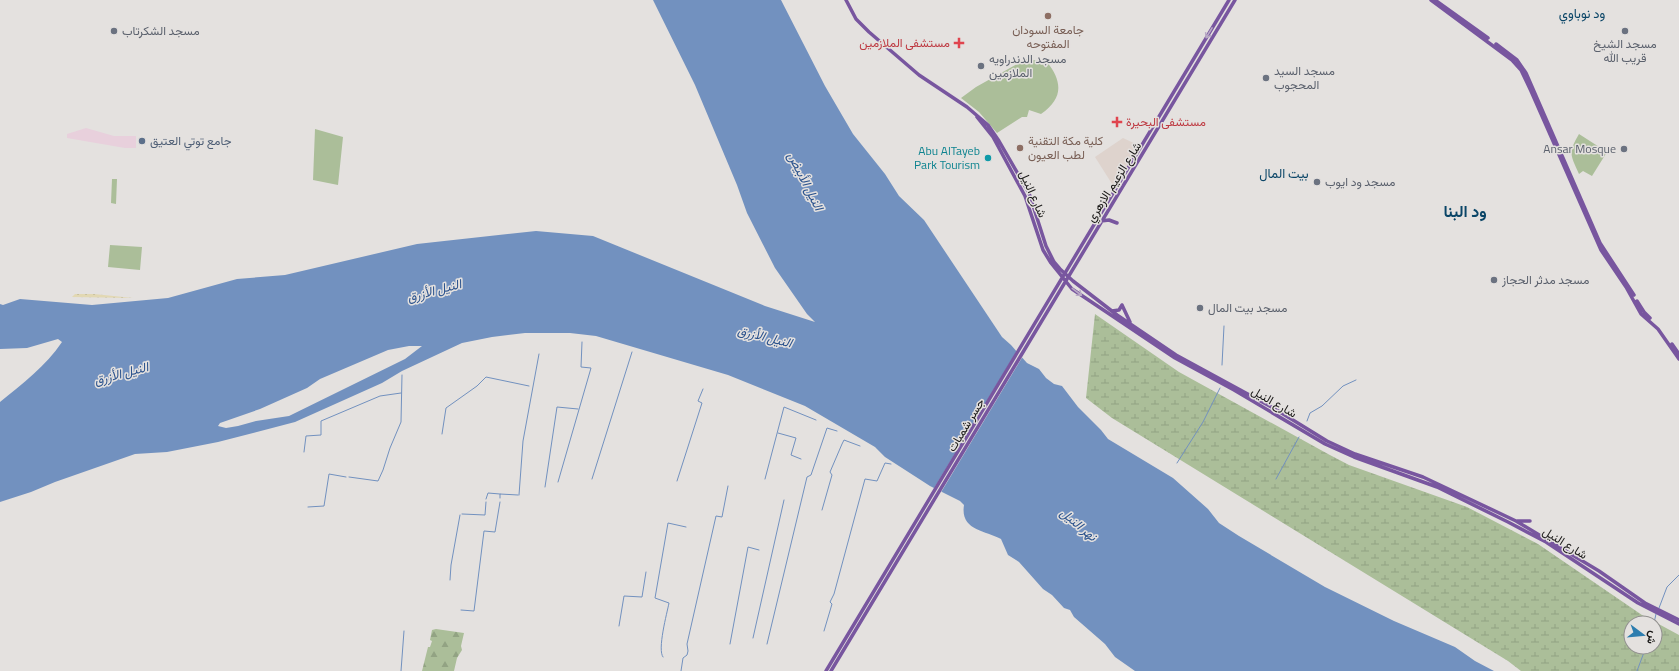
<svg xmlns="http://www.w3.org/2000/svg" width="1679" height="671" viewBox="0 0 1679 671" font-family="'Titillium Web',Vazirmatn,sans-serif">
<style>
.commercial{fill:#e8d0dc}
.built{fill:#ded3cd}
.green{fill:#abbe99}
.forest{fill:url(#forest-firs)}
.wetland{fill:url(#wetland-marsh);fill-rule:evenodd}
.sand{fill:url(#sand-dots)}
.water{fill:#7291bf;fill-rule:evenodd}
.pier{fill:#e4e1df}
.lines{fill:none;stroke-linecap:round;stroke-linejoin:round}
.stream{stroke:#7291bf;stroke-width:1}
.major{stroke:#78569f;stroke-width:3.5}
.oneway{stroke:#b9a9c5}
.education-dot{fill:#8d6e63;stroke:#e4e1df;stroke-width:1.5}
.worship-dot{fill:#6b7280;stroke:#e4e1df;stroke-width:1.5}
.health-dot{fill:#e0444e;stroke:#e4e1df;stroke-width:1.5}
.service-dot{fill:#5c6f8a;stroke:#e4e1df;stroke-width:1.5}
.culture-dot{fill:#0f9aa8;stroke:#e4e1df;stroke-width:1.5}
.labels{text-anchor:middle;stroke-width:3;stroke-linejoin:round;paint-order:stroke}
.education-label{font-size:12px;fill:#785e54;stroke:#e4e1df}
.worship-label{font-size:12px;fill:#5b616d;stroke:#e4e1df;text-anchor:start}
.health-label{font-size:12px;fill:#be3a42;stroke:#e4e1df;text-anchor:end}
.service-label{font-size:12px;fill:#4e5e75;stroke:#e4e1df;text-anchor:start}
.culture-label{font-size:12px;fill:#0d838f;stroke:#e4e1df;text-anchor:end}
.street-label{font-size:12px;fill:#181716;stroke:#e4e1df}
.neighbourhood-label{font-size:13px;fill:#0a4567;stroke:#e4e1df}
.water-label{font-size:13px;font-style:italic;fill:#2a528d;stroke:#e4e1df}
.district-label{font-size:16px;font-weight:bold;fill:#0a4567;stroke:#e4e1df}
</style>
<defs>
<pattern id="forest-firs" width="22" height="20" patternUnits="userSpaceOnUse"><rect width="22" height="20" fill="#abbe99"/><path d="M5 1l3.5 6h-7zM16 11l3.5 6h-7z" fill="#92a383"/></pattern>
<pattern id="wetland-marsh" width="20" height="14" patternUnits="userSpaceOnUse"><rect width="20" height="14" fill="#abbe99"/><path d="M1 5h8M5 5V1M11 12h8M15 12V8" fill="none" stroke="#92a383"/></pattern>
<pattern id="sand-dots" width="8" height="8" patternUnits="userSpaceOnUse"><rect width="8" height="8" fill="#e2d8b3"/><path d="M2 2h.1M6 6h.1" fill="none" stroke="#c1b999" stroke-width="1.8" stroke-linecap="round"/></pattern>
</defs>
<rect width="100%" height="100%" fill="#e4e1df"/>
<!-- commercial -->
<path class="commercial" d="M86,128L114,136H136V148H125L67,138V134Z"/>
<!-- built -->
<path class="built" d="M1123,138L1140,146L1114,187L1095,157Z"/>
<!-- green -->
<path class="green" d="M1026,59L1047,62C1063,82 1063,99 1041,114L1029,110L1027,117H1022L997,133L979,112L961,98L976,87Z
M315,129L343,137L338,185L313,180Z
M1579,134L1607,152L1592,176L1583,171L1579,174C1570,154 1568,153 1579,134Z
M112,179H117L116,204L111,203Z
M110,245L142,247L140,270L108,267Z"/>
<!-- forest -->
<path class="forest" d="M436,629L464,633L461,646L462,650L457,658L454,671H422L428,647H430L432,641L430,640L432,630Z"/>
<!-- wetland -->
<path class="wetland" d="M1095,314L1179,372L1328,454L1349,465L1467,507L1538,544L1642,615L1679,635V671H1521L1508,661L1112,418L1086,398ZM1631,623H1655V647H1631Z"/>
<!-- sand -->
<path class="sand" d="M75,294H94L133,298L72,297Z"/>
<!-- water -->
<path class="water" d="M653,0H781L825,86L853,134L885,174L899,196L924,220L1002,337L1011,345L1027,363L1039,369L1046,378L1054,384L1062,386L1078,407L1101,430L1108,439L1173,478L1208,509L1219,523L1239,536L1325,587L1394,621L1455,647L1475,661L1494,671H1135L1115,657L1105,644L1074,617L1070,610L1064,608L1052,595L1043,589L1019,562L1008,555L1001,539C984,530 960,530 964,505L960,501L930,486L885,457L875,447L805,406L728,375L596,336L570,333H525L492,337L462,343L402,371L382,383L295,422L218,442L167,452L135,454L55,482L31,492L0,502V402C22,384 46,366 62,342L58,339L27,348L0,349V304L3,305L20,299L92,305L168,298L237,279L285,275L417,244L536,231L593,236L765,306L815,322L807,314L775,268L747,213L737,185L695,85ZM409,346H422L405,359L289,416L256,421L238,426L226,428L218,426L220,423L260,409L307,388L320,379L388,350Z"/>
<!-- pier -->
<path class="pier" d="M1018,349L1023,356L940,494L933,490Z"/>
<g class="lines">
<!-- stream -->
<path class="stream" d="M1222,365L1224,326
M1307,421L1310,413L1322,406L1343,386L1356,380
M778,433L796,438L791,455L801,459
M442,434L446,408L477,386L486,377L529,386
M304,452L306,436L321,435V421L380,396L401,393
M1177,463L1203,422L1220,388
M349,477L378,481L383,470L390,448L401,422L402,375
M592,479L632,352
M765,479L784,407L816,420
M1276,479L1299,437
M677,481L702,403L698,401L703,389
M558,482L591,368L581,367L582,342
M545,487L557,407L578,409
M519,495L523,441L539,354
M500,498V494L518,495
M486,499L488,493L500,494
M308,507L324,506L329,474L346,477
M822,510L832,475L830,472L842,444L844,440L860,446
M462,514L485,515L486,502
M450,580L451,565L460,515
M1659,608L1667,587L1679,575
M461,610L474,611L484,531L495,532L500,502
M1654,623L1656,614
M619,626L624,596L642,597L646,572
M824,631L832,604L830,602L834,594L865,479L877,481L885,463L891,464
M753,638L784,500
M730,644L748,547L759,550
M767,644L807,477L811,475L827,428L837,431
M663,657C657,650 667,613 669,603L655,598L668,523L686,527
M401,671L404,631
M681,671L683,658L687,655L688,651L687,644L716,516L722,517L728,486
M1637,671L1646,647"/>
<!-- major -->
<path class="major" d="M846,0L856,19L869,32L919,75L967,107L988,125L999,141L1029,193L1046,246L1054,262L1060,269L1073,281L1117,315L1176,355L1275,409L1327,441L1355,454L1423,477L1516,521L1599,571L1645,603L1679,620
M1431,0L1512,60L1521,70L1531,91L1601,250L1626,287L1641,314L1658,329L1679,359
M1435,0L1488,38
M1496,44L1517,60L1526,73L1600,243L1634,295
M977,117L993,137L1025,196L1043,250L1051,263L1072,289L1087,299L1175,358L1234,390L1325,444L1354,457L1437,487L1508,522L1546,542L1638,603L1679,624
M1101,221L1109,220L1117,223
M1637,301L1644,312L1650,318
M1122,305L1130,322
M1112,311L1119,310L1122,305
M1672,344L1679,354
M1517,521H1530
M826,671L1229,0
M831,671L1235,0"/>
</g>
<!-- one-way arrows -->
<defs><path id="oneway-shaft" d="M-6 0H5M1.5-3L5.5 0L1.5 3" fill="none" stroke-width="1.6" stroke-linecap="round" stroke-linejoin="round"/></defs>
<g class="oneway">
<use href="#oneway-shaft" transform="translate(1209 33) rotate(121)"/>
<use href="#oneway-shaft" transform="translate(1077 292) rotate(37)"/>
</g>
<!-- markers -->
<g class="education-dot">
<circle cx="1048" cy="16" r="4"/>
<circle cx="1020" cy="148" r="4"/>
</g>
<g class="worship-dot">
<circle cx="114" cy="31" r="4"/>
<circle cx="1625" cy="31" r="4"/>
<circle cx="981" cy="66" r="4"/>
<circle cx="1266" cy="78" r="4"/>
<circle cx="1624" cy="149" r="4"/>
<circle cx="1317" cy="182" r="4"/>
<circle cx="1494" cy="280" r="4"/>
<circle cx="1200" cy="308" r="4"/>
</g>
<g class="health-dot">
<path d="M957 37h4v4h4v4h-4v4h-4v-4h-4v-4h4z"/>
<path d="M1115 116h4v4h4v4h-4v4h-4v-4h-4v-4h4z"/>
</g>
<circle class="service-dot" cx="142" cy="141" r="4"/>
<circle class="culture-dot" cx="988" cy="158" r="4"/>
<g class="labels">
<!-- education labels -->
<g class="education-label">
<text x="1048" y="34">جامعة السودان<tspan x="1048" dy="14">المفتوحه</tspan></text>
<text x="1028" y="145" text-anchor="start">كلية مكة التقنية<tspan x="1028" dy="14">لطب العيون</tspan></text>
</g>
<!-- worship labels -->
<g class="worship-label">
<text x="122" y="35">مسجد الشكرتاب</text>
<text x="1625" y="48" text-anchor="middle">مسجد الشيخ<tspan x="1625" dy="14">قريب الله</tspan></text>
<text x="989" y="63">مسجد الدندراويه<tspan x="989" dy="14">الملازمين</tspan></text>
<text x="1274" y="75">مسجد السيد<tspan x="1274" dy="14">المحجوب</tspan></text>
<text x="1616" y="153" text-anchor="end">Ansar Mosque</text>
<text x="1325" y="186">مسجد ود ايوب</text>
<text x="1502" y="284">مسجد مدثر الحجاز</text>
<text x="1208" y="312">مسجد بيت المال</text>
</g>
<!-- health labels -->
<g class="health-label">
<text x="950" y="47">مستشفى الملازمين</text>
<text x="1126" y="126" text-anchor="start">مستشفى البحيرة</text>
</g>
<!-- service labels -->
<g class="service-label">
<text x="150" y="145">جامع توتي العتيق</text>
</g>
<!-- culture labels -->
<g class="culture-label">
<text x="980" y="155">Abu AlTayeb<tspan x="980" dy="14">Park Tourism</tspan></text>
</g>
<!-- street labels -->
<g class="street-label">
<text transform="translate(1114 182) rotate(-58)" y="4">شارع الزعيم الازهري</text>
<text transform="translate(1033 194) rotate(66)" y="4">شارع النيل</text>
<text transform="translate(1274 402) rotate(30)" y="4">شارع النيل</text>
<text transform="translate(966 425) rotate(-59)" y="4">جسر شمبات</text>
<text transform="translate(1565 543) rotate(32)" y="4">شارع النيل</text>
</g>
<!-- neighbourhood labels -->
<g class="neighbourhood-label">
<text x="1582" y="18">ود نوباوي</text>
<text x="1284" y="178">بيت المال</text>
</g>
<!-- water labels -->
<g class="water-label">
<text transform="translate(806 181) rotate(63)" y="5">النيل الأبيض</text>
<text transform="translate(434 290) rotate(-15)" y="5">النيل الأزرق</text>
<text transform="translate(765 336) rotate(14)" y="5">النيل الأزرق</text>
<text transform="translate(121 373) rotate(-15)" y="5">النيل الأزرق</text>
<text transform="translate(1079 524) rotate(40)" y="5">نهر النيل</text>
</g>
<!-- district labels -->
<g class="district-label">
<text x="1465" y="217">ود البنا</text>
</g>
</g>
<!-- north arrow -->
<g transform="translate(1643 635) rotate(106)"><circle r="19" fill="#e4e1df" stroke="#92908f"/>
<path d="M0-3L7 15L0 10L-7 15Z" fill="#2d7daf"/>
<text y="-6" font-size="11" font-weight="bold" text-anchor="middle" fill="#181716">ش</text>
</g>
</svg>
